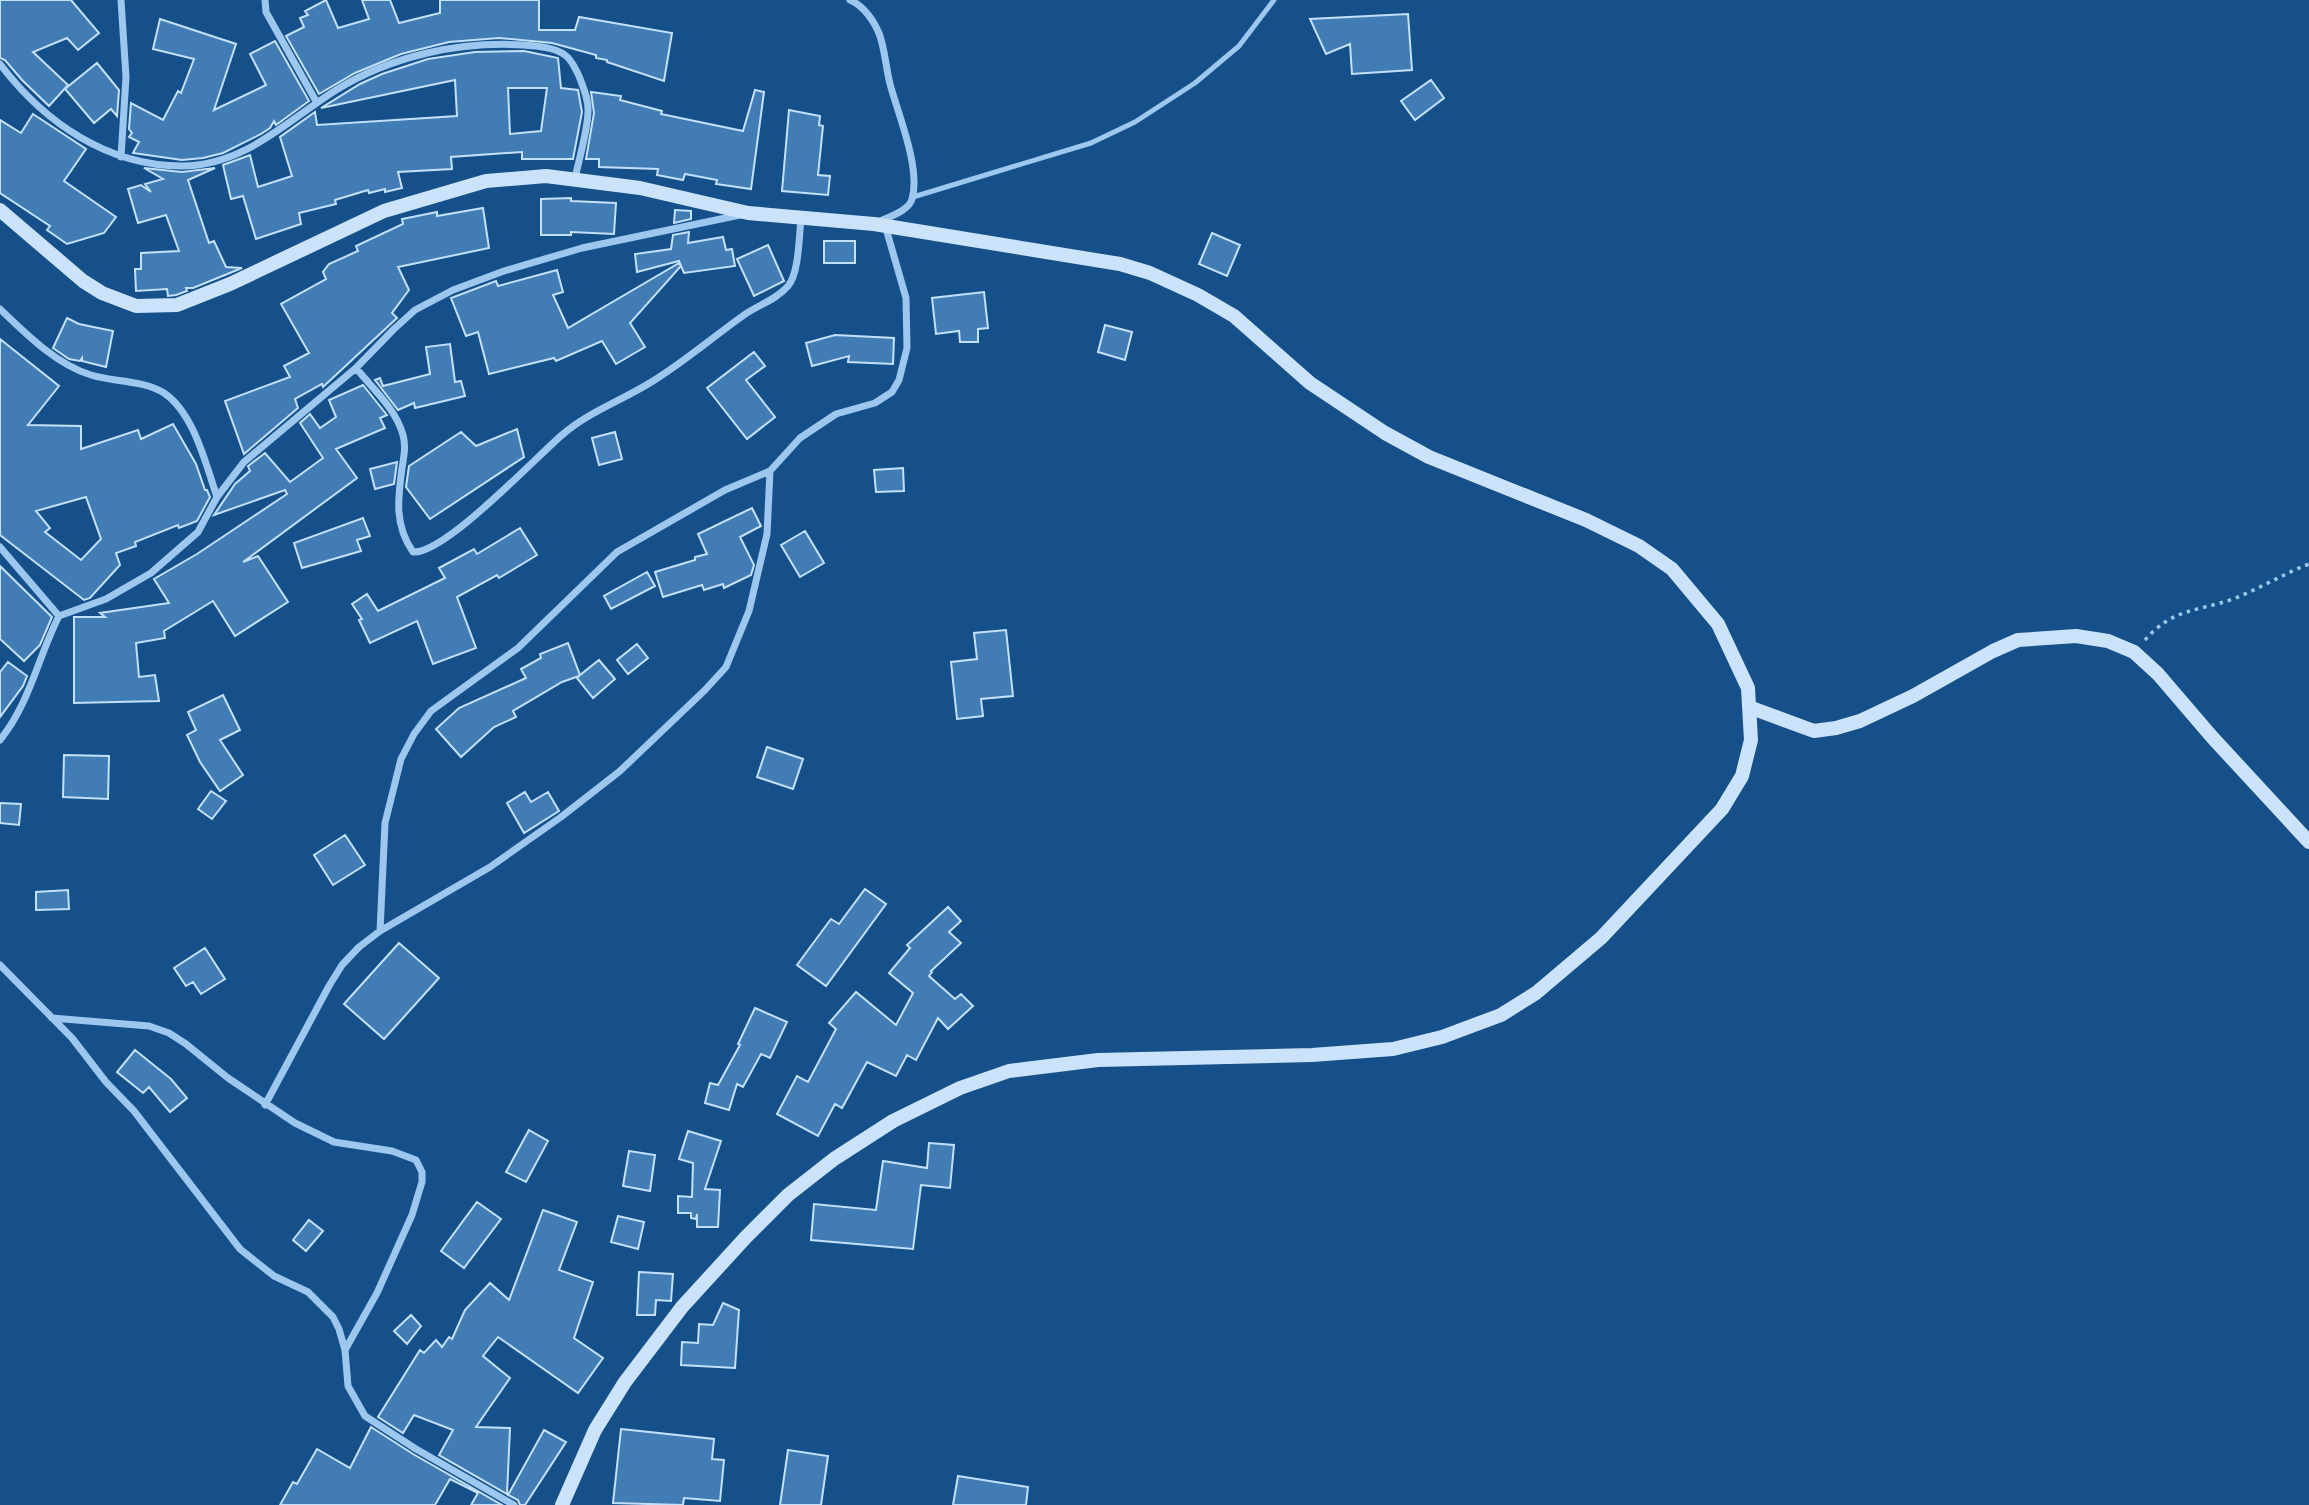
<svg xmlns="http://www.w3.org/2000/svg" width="2309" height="1505" viewBox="0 0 2309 1505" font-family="'Noto Sans',sans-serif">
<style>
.building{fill:#427cb5;stroke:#c3e0fb;stroke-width:2;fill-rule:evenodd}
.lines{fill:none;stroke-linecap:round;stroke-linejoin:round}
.path{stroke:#9dc7ef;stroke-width:3.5;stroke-dasharray:3.5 5;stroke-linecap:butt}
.lane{stroke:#9dc7ef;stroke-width:5}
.street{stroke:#9dc7ef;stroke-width:7}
.secondary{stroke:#cbe2fb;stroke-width:14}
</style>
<rect width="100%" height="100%" fill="#15508a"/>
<!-- building -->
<path class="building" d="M0,0H71L99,33L78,50L67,38L33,52L68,85L49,106L22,80L5,60L0,58Z
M326,0L338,28L369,19L362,0H390L399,23L440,13V0H539V30H575L579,17L672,33L664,81L607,62V60L596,58V55L552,43L499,38L449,42L401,54L355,73L319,94L286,36L304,27L300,18L308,15L305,11Z
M1408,14L1412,70L1352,74L1350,44L1326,54L1310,19Z
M160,19L236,44L214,110L266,85L250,54L275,41L309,101L276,125L274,121L270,128L261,134L223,153L203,158L182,160L133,153L139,142L129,137L132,133L129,129L131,103L163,120L178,91L181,93L194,59L153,49Z
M524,51L558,58L561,88L578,90L582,112L573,159H522V152L451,157L452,169L398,172L402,188L385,192V189L369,193L368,190L335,200L336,204L299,213L301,224L256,239L243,196L231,199L223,165L250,155L258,187L292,176L280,137L315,112L317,125L457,116L455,80L321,108L360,84L382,74L428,59L475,52ZM508,88H547L541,131L510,134Z
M97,63L119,90L117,116L111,109L94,123L65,89Z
M1431,80L1444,98L1415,120L1401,101Z
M755,90L764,92L751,189L716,184L717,180L685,174L683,180L657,175L658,169L599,167V159H586L594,113L591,92L621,96L620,100L662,111L661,114L743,131Z
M789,110L820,116L819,125L823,126L818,175L830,176L828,195L782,191Z
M33,114L86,149L64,181L116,217L104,233L67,244L47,230L50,226L0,193V120L21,133Z
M144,168L182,172L215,168L188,180L209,243L214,241L226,267L242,268L193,288H186L187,291L176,295L168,296L167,289L136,291L135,269H141V253L179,251L166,215L138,223L128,189L141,185L151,192L145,184L163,179Z
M571,198V201L616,203L614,234L571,232V235H541V199Z
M483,208L489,248L398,267L409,290L392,313L397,318L323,387L322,384L295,399L298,408L244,454L225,401L290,377L284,366L309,353L281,304L326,279L323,272L329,264L358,251L356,246L403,224L402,219L437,212V216Z
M675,210L691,211V219L674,223Z
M689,232L688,243L723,237L726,250L732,249L735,266L684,273L679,261L637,272L635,254L671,249L673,235Z
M1212,233L1240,245L1227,276L1199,264Z
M824,241H855V263H824Z
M768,245L784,281L754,296L737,259Z
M679,263L681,266L630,323L645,347L616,364L602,341L556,361L554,358L489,374L478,332L466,336L451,298L496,281L498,286L557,270L563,292L553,295L568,328Z
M984,292L988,328L978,329V342H960L959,331L936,334L932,298Z
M67,318L79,324L113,331L106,367L82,361V358L80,361L69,359L53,348Z
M1105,325L1132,332L1125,360L1098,352Z
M835,335L894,338L893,364L848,362L849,356L812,366L806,343Z
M0,339L59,386L28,425L81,426V449L138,430L141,439L173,424L196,464L205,490H207L210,497L197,521L179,528L178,525L135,542L136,546L116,553L120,565L90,598L84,600L0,535ZM86,497L101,539L81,560L45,532L50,528L36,511Z
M450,344L455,382L461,381L465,396L415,408L414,403L398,410L375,380L380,378L383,386L430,374L426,347Z
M754,352L765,366L746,380L775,417L747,439L707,388Z
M363,385L387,415L380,418L385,428L336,449L357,478L243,562L258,556L288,602L235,636L213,601L164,631L165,638L136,643L139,677L155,675L159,701L74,703V617H105L100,613L169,603L154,579L197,554L287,494L285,490L214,515L235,484L250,471L248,466L265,453L290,482L323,458L300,423L310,414L320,428L336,417L329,400Z
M517,429L524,457L430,519L406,487L409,466L461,432L476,446Z
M615,432L622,459L599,465L592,438Z
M397,462L394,484L375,489L370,469Z
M903,468L904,491L876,492L874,470Z
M752,508L761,526L740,537L754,565L751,575L724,588L723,584L704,590L702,585L663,597L655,572L695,560V557L707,554L698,534Z
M363,518L370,536L357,540L361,551L302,568L294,543Z
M520,528L537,555L499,578L497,575L457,597L476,648L433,664L417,621L370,643L359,620L362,619L352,604L367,594L378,611L445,578L439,568L474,549L477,554Z
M805,531L824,563L800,577L781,545Z
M0,566L52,617L40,645L24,661L0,639Z
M647,572L655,586L611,609L604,596Z
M1006,630L1013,696L981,699L983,716L957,719L951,662L977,659L974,633Z
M568,643L580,675L599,660L615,679L593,698L577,678L579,676L562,682L513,711L516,717L494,727L461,757L436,729L459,708L526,678L521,669L541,658L540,654Z
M637,644L648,658L628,674L617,660Z
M8,662L27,676L23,686L0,717V672Z
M223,695L240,730L220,740L243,775L220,791L200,762L187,735L196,730L188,712Z
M767,747L803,759L793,789L757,777Z
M64,755L109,756L108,799L63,797Z
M211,791L226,801L212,819L198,809Z
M525,792L531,802L548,792L559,811L524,833L507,803Z
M0,803L21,804L19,825L0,823Z
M345,835L365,865L333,885L314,855Z
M865,889L886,904L826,986L797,965L831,919L839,924Z
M68,890L69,909L36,910V892Z
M948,907L961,921L949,932L961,943L931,971L932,972L929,976L955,999L961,994L973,1006L948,1029L938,1018L916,1060L907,1055L896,1076L867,1062L842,1108L835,1104L818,1136L777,1114L797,1076L808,1082L836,1029L829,1023L856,992L896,1025L913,993L889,973L910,948L907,945Z
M399,943L439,978L384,1039L344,1004Z
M205,948L225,979L201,994L193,982L186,986L174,968Z
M755,1008L787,1022L770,1058L761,1054L743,1087L737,1084L729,1110L705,1103L710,1083L718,1085L740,1045L738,1044Z
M135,1050L171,1079L187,1098L170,1112L149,1087L143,1093L117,1072Z
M529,1130L548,1141L526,1182L506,1172Z
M688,1131L721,1141L705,1189L720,1190L718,1227H697V1214L696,1219L691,1218V1213H678V1196L692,1197L693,1163L679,1159Z
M929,1143L954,1145L950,1188L921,1185L913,1249L811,1240L814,1204L876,1210L883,1161L927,1168Z
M629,1151L655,1155L650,1191L623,1186Z
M477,1202L501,1219L464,1268L441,1251Z
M543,1210L577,1222L559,1270L593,1282L574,1338L603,1358L578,1393L498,1337L483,1356L510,1378L476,1427L510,1428L507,1494L439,1455L453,1430L414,1415L403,1433L378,1417L420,1350L424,1353L436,1340L442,1347L449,1337L452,1339L465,1310L490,1283L509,1300Z
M618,1216L644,1222L638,1249L611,1242Z
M309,1220L323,1231L306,1251L293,1240Z
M639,1272L673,1274L671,1301L656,1300L655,1315H637Z
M723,1303L739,1310L735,1368L681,1365L682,1342L698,1343L699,1324L713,1325Z
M411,1315L421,1326L407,1344L394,1331Z
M371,1427L413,1454L502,1505H471L478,1493L450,1479L435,1505H280L293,1482L297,1484L317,1449L350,1468Z
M621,1429L714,1439L712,1459L724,1460L720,1501L684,1498L683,1505L613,1503Z
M544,1430L566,1442L525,1505H520L518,1500L508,1495Z
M788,1450L828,1456L821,1505H780Z
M958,1476L1028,1487L1026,1505H953Z"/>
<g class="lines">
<!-- path -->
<path class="path" d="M2145,640C2173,608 2196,612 2233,599C2259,589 2283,574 2309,564"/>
<!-- lane -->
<path class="lane" d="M913,197L1091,143L1135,122L1195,83L1239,46L1274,0"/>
<!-- street -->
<path class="street" d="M265,0L266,12L317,103
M850,0C864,6 875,22 880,36C885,51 886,68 890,84C898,114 921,168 912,199C909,211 888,217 878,222
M0,64C44,122 107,166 182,166C244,166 287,121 336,90C391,56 459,41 524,45C536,46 554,47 565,55C572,60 575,68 579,76C583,87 589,100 588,112C587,134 579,158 575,179
M121,157L126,77L121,0
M0,309C26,334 56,364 91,375C113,382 144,380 164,393C194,413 206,465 217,497
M356,368C373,389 396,409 403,435C406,446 404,456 402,468C398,498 394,525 413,552C445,554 535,458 562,435C588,412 623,400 653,381C685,361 713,337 744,315C758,305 776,300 788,286C799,274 799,236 801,219
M0,547L59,616L106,599L151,573L198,532L217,497L244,462L356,368L394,329L415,310L453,290L504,271L582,248L740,215
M0,740C30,703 38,657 59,616
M380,931L385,823L401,759L414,734L431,711L518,648L617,552L725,490L770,471
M0,965L72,1038L106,1082L134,1111L240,1249L274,1276L308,1292L333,1317L339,1329L345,1350L348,1386L365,1416L416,1449L514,1505
M52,1018L149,1026L169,1033L186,1044L228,1078L295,1123L334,1142L392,1151L416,1160L422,1172V1182L412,1215L377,1293L345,1350
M265,1105L329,986L342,965L359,947L380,931L490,867L561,817L620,771L705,690L726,667L749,611L767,534L770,471L800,438L836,414L875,403L892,392L899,380L907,348L906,298L885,225"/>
<!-- secondary -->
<path class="secondary" d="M0,210L83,281L102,293L136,306L177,305L230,284L384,211L486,181L546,176L640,188L748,213L874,224L1120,264L1150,273L1198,295L1234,316L1310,383L1385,433L1429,457L1586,520L1639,546L1672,569L1718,624L1748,688L1751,740L1742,776L1722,809L1601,938L1536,993L1501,1015L1442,1037L1393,1049L1312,1055L1098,1060L1009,1071L960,1088L893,1121L834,1159L788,1195L746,1237L682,1307L625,1382L595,1430L562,1505
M1749,707L1814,731L1836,728L1860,721L1913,696L1993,651L2018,640L2076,636L2108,641L2134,652L2158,674L2212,737L2309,842"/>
</g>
</svg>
